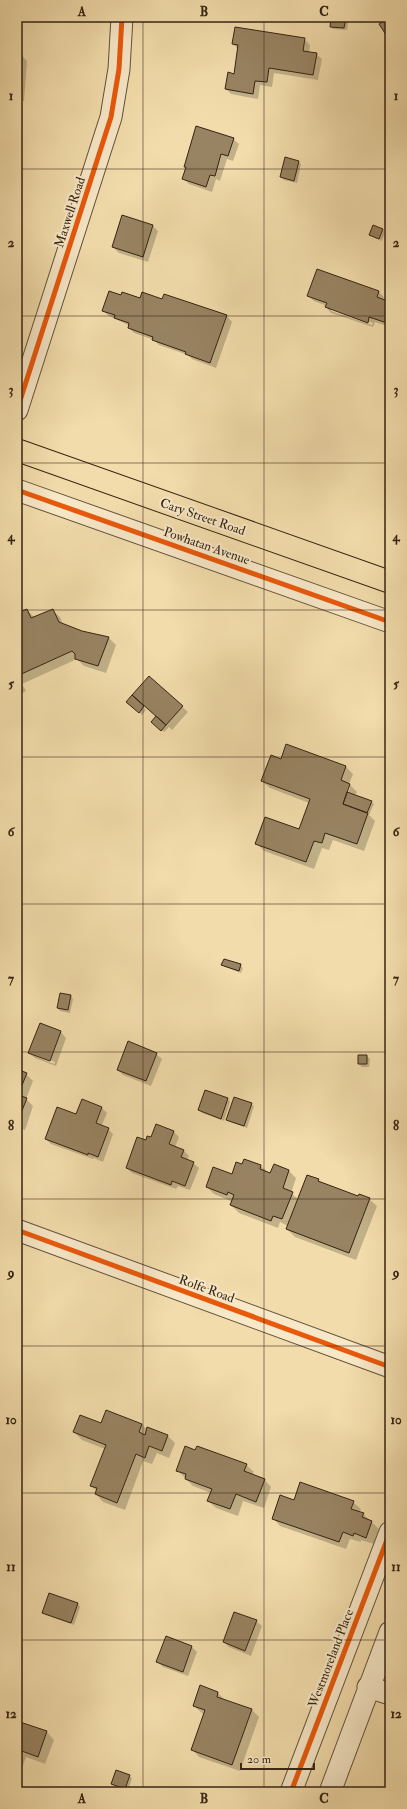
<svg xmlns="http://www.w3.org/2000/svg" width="407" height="1809" viewBox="0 0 407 1809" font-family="'IM FELL Double Pica',serif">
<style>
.shadow{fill:#0003;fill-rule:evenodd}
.building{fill:#988362;stroke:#362312}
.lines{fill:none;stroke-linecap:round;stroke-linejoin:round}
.street-casing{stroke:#655138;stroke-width:23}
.primary-casing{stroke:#362312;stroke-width:24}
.street{stroke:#f7e8c8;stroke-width:21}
.primary{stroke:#f2dcab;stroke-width:22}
.cycleway-casing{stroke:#f7e8c8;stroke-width:8}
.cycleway{stroke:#e8590c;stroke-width:5}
.grid{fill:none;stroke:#362312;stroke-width:1;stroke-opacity:0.55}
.labels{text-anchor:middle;stroke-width:4;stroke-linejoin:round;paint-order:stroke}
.street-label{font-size:13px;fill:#362312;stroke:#f7e8c8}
.neatline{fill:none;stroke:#362312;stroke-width:1.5}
.grid-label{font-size:13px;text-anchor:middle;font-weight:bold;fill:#362312}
</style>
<rect width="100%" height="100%" fill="#f2dcab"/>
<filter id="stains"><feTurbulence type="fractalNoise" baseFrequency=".005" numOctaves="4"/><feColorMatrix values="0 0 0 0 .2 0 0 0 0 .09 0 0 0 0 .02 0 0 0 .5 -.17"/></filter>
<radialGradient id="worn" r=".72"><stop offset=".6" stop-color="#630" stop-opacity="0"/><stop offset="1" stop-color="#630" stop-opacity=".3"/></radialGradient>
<!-- shadow -->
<path class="shadow" d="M332,17H349L347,30L333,29L331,26Z
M304,39L310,45L309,53L316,54L322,59L318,80L274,73L272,87L260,85L258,99L231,94L226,89L235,75L239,50L233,44Z
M17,44L20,46L19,56H22L27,61L24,101L19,100L18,110Z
M233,139L239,144L233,161L227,159L220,181L216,179L212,192L189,184L184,179L187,168L185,166Z
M298,162L301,164L297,183L284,180L281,177Z
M123,216L153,226L158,231L148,262L119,253L113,247Z
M383,230L385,232L382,241L370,235Z
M379,292L384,297L383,300L390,303V327L375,322L373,327L331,313L326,307L327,306L314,301L308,296ZM331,309L373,323L372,325L331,311Z
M165,295L227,316L232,322L216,368L192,359L188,355L159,345L154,340L134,333L129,328L130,326L109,316L103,311L122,296L140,300H162Z
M27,610L34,617L52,610L60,617L63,625L82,632L109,638L116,645L106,673L84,666L77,659L22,684L26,691L17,696V614Z
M149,677L188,712L172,730L169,727L164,732L153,722L157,717L144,705L143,706L146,710L142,715L127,702Z
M281,760L346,767L353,774L349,784L357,792L355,796L371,802L374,804L369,815L375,821L364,851L333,840L329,850L322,848L314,869L264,851L256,843L299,830L309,803L270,788L262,781ZM348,786L350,788L346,797Z
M222,964L240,965L243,968L241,973L225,967Z
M60,994L71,996L73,999L70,1013L60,1011L58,1008Z
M40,1024L61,1032L66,1038L56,1066L35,1058L29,1053ZM35,1054L55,1062L54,1064L35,1056Z
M156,1054L162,1059L151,1086L123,1075L118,1070Z
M359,1056H367L370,1059L369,1067H362L359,1064Z
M17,1070L26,1074L33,1081L26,1099L33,1106L25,1130L17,1127Z
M205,1091L228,1099L230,1102L224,1121L202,1113L199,1110Z
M251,1104L254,1106L247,1128L230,1122L227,1119Z
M101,1107L107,1113L101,1127L108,1129L113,1134L103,1162L94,1158L93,1159L51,1144L46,1139L77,1115Z
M173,1131L179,1137L175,1147L183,1150L189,1156L187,1160L193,1163L199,1168L190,1190L178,1186L176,1189L132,1173L127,1168L146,1142Z
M243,1165L261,1166L270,1174L274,1165L289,1171L296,1178L291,1193L298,1199L318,1180L322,1184L358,1197L369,1199L377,1206L356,1260L295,1237L287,1229L288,1226L280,1222L278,1228L239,1213L231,1205L233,1202L214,1194L207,1187L232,1175Z
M106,1411L142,1424L147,1430L168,1436L175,1443L169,1458L157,1453L152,1464L143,1461L125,1510L103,1502L96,1494L97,1491L91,1486L105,1449L82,1440L74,1432L101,1424Z
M246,1465L254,1472L252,1475L264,1479L271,1487L264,1508L243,1501L238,1516L216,1508L208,1501L211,1493L193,1486L177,1470Z
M295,1501L353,1502L361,1509L359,1513L363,1514L379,1529L374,1544L361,1540V1542L350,1539L346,1549L280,1526L273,1518Z
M50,1595L78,1604L80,1607L74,1625L46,1615L44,1613Z
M256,1621L262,1626L251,1656L229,1647L224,1642Z
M192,1647L197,1652L188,1676L163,1667L158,1662Z
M200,1686L218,1693L225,1700L252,1710L259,1717L240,1771L199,1757L192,1749L204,1715L194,1706Z
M17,1722L47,1732L54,1740L45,1764L26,1757L17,1782Z
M129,1776L132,1778L128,1791L115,1786L112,1783Z"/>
<!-- building -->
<path class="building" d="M331,17H346L344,28L330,27Z
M390,17V41L379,24Z
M235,27L305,38L303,51L317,53L313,75L269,68L267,82L255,81L253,94L225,89L228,72L234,74L238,45L232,44Z
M17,55H22L19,96H17Z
M196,126L234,138L228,156L221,154L215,176L210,175L206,187L182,179L186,167H184Z
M285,157L299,161L294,181L280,177Z
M122,215L153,225L143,257L112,247Z
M373,225L383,229L379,239L369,235Z
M317,269L379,291L377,297L390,302V324L369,317L368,323L325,307L327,303L307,296Z
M109,291L121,295L122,292L140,298L142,292L162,299L164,294L227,315L210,363L185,354L186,352L152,340L153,337L128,328L129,323L114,318L115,315L102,311Z
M27,609L31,618L53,609L59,622L82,631L109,637L98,666L75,659V654L72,651L17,676V613Z
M149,676L183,706L166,725L132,695Z
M132,695L144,706L139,713L126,702Z
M156,716L166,725L161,731L151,722Z
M286,744L346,766L341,780L350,784L343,804L368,813L357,844L325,833L322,843L314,841L306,862L255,844L265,817L299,829L310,799L261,781L271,755L281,759Z
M347,792L372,801L367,813L343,804Z
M224,959L241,964L239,971L221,965Z
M60,993L71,995L68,1010L57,1008Z
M40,1023L61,1031L50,1061L28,1053Z
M128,1041L157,1053L146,1081L117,1070Z
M358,1055H367V1064H358Z
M17,1069L27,1073L18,1095L27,1098L17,1123Z
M205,1090L228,1098L221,1119L198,1110Z
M234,1097L252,1103L244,1126L226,1120Z
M82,1099L102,1107L96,1123L109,1128L98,1157L88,1153V1155L45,1139L57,1107L76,1114Z
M156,1124L174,1131L169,1144L184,1150L181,1157L194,1162L185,1186L172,1181L171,1185L126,1168L137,1137L146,1140L147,1136L151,1137Z
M244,1159L261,1165L260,1169L270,1173L274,1164L289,1170L283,1188L293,1192L282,1219L273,1216L271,1221L230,1205L234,1195L228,1192L227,1195L206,1187L213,1167L232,1174L236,1162L242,1164Z
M307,1175L319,1179L318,1181L358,1196L359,1194L370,1198L349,1253L286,1229Z
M106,1410L142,1424L139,1432L145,1435L147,1427L168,1435L162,1451L149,1446L145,1458L136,1454L117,1503L95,1494L97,1488L90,1486L106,1445L73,1432L80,1415L101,1423Z
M185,1446L195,1450L197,1446L247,1464L244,1471L265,1479L256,1502L236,1494L230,1509L207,1501L212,1489L185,1479L186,1474L176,1471Z
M300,1482L354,1501L351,1509L364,1513L362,1517L372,1521L366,1538L354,1533L353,1536L343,1532L339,1542L272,1519L280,1495L294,1500Z
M49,1593L78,1603L71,1623L42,1613Z
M234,1612L257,1620L245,1651L223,1642Z
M166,1636L192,1646L183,1672L156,1662Z
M200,1685L218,1692L217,1697L252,1709L232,1765L191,1750L205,1710L193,1706Z
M17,1721L47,1731L38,1757L19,1750L17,1755Z
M116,1770L130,1775L125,1789L111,1784Z"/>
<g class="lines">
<defs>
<path id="street" d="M17,410L111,117L119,69L122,17
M17,490L390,622
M17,1230L390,1367
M368,1687L390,1694
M291,1792L390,1532
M330,1792L390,1632"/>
<path id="primary" d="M17,450L390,582"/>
</defs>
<!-- street casing -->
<use href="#street" class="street-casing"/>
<!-- primary casing -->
<use href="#primary" class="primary-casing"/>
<!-- street -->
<use href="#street" class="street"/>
<!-- primary -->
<use href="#primary" class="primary"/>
<defs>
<path id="cycleway" d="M17,410L111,117L119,69L122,17
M17,490L390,622
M17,1230L390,1367
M291,1792L390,1532"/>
</defs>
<!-- cycleway casing -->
<use href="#cycleway" class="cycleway-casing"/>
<!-- cycleway -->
<use href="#cycleway" class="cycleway"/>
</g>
<!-- grid -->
<path class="grid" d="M143,17V1792M264,17V1792M17,169H390M17,316H390M17,463H390M17,610H390M17,757H390M17,904H390M17,1052H390M17,1199H390M17,1346H390M17,1493H390M17,1640H390"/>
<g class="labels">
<!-- street labels -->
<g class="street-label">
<text transform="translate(69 212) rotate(-72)" y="5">Maxwell Road</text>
<text transform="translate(203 516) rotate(19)" y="5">Cary Street Road</text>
<text transform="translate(207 545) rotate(19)" y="5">Powhatan Avenue</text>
<text transform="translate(207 1288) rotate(20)" y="5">Rolfe Road</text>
<text transform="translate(330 1658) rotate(-69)" y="5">Westmoreland Place</text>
</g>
</g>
<!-- margin -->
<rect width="407" height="1809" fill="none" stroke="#f2dcab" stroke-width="44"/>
<!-- scale -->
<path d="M241 1763v6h73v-6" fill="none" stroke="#362312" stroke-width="2"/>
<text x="247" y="1763" font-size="12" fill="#362312" stroke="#f7e8c8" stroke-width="3" paint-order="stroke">20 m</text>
<rect x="22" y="22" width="363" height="1765" class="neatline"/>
<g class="grid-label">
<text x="82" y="16">A</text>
<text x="204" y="16">B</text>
<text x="324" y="16">C</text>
<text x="11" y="100">1</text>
<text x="396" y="100">1</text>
<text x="11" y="247">2</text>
<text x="396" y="247">2</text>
<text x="11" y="394">3</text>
<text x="396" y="394">3</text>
<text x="11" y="541">4</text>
<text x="396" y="541">4</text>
<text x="11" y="688">5</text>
<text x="396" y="688">5</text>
<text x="11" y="836">6</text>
<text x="396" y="836">6</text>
<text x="11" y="983">7</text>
<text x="396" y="983">7</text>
<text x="11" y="1130">8</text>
<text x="396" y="1130">8</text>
<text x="11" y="1277">9</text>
<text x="396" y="1277">9</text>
<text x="11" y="1424">10</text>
<text x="396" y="1424">10</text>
<text x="11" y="1571">11</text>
<text x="396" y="1571">11</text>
<text x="11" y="1718">12</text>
<text x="396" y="1718">12</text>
<text x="82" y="1803">A</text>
<text x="204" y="1803">B</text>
<text x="324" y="1803">C</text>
</g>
<rect width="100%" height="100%" filter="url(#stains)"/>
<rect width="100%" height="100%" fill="url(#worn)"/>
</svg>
